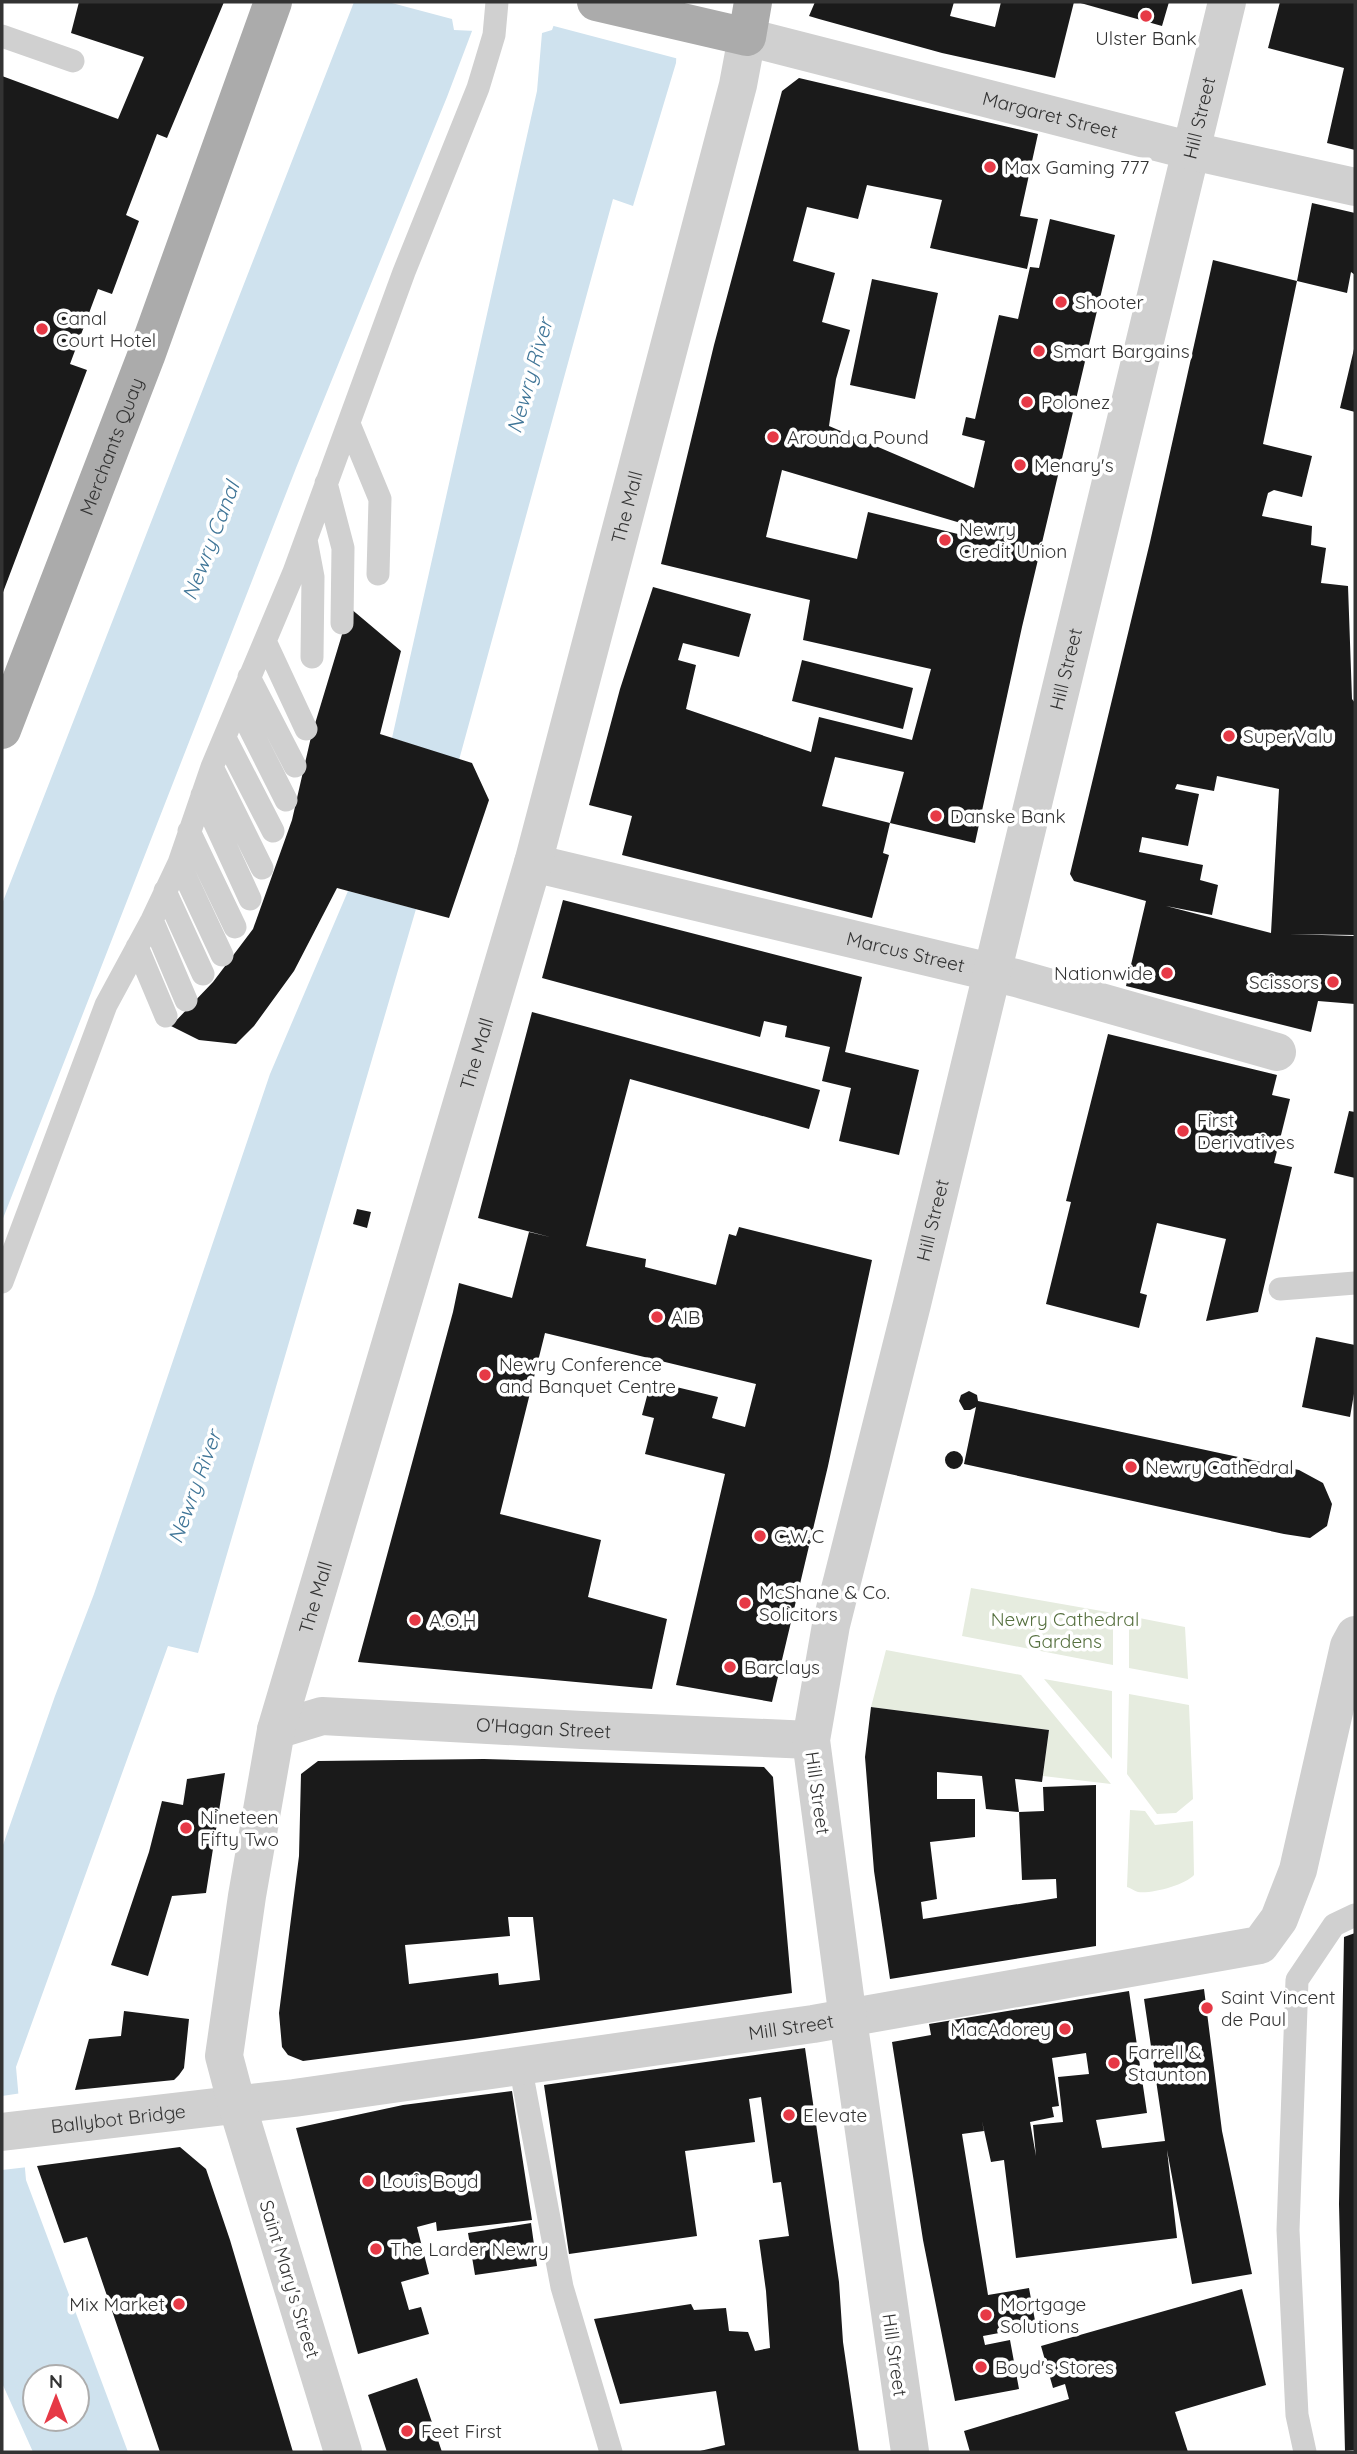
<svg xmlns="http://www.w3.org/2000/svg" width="1357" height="2454" viewBox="0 0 1357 2454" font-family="Quicksand,sans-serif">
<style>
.green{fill:#e6ecdf}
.water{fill:#cfe2ee;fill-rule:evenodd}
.pier{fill:#fff}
.building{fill:#1a1a1a;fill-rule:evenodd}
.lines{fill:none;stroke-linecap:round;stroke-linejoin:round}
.service{stroke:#d0d0d0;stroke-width:23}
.minor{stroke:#d0d0d0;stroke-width:38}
.tertiary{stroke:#d0d0d0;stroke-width:38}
.primary{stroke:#ababab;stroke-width:38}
.poi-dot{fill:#e63946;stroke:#fff;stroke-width:2.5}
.labels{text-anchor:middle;stroke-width:7;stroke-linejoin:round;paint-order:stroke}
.poi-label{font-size:19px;fill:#333;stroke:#fff;text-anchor:start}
.street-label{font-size:19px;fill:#333;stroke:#fff}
.park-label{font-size:19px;fill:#56703f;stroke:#fff}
.water-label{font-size:21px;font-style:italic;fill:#3f7597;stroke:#fff}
</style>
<rect width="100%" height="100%" fill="#fff"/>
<!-- green -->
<path class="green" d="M971,1588L1113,1613V1665L962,1636Z
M1129,1616L1185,1627L1188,1679L1129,1668Z
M886,1650L1021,1675L1111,1784L1043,1776L1049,1730L871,1707Z
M1044,1679L1112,1691V1759Z
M1129,1694L1189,1705L1193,1799L1176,1813L1157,1814L1127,1774Z
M1130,1810L1145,1811L1155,1825L1193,1821L1194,1875C1185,1885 1152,1894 1138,1892C1137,1892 1128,1887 1127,1887Z"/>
<!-- water -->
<path class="water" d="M354,2H483L447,97L296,468L2,1221V904Z
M562,2H679L676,63L633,206L613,199L459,760L392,738L537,91L542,33L552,30Z
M348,891L416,909L198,1653L168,1646L16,2067L26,2180L128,2452H33L2,2383V1848L55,1696L94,1594L270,1074ZM35,2377H77V2419H35Z"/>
<!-- pier -->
<path class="pier" d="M388,2H486L476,31L454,30L452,19Z
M558,2H683L679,59L550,25Z
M22,2093L28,2167L2,2170V2096Z"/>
<!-- building -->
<path class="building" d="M79,2H224L167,138L157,134L126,215L139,221L112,294L98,289L70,364L87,370L2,595V76L118,119L144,57L71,33Z
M815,2H954L950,16L995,27L1001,2H1074L1055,78L942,53L819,19L809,16Z
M1077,2H1169L1162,26Z
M1280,2H1355V150L1327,143L1344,68L1268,48Z
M799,78L1038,134L1020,216L1038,219L1027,269L930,248L942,200L867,185L858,219L807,207L793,261L835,273L822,322L850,330L836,379L829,426L974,488L985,441L962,435L966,417L975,419L999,315L1018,319L1030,267L1039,268L1050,219L1115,235L1022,627L975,843L890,823L883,853L889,855L872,918L622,855L632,816L589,805L620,689L653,587L751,614L739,657L683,643L678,660L696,665L686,709L811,752L819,717L912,740L931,669L803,640L810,600L661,564L714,345L782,91ZM782,470L964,524L962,535L868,512L857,559L766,537ZM835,757L904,772L890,823L822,806Z
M1312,203L1355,213V275L1351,272L1347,293L1297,281Z
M1213,260L1297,281L1263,444L1312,456L1302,497L1274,490L1268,493L1262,516L1312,526L1311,545L1326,548L1321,583L1348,586L1352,699L1355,703V935L1289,934L1355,936V1004L1318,1001L1311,1032L1126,986L1146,901L1074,881L1070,874L1150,542ZM1217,776L1279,789L1271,933L1166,906L1212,915L1218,885L1200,880L1203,865L1139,852L1142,837L1188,846L1199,794L1175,789L1177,784L1214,791Z
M872,279L938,293L915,399L850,385Z
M1354,349H1355V412L1340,408Z
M350,608L401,651L380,734L472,763L489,800L449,918L337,888L294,971L254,1026L236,1044L199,1040L171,1026L213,982L253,929L292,820L311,737Z
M802,660L913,688L903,729L792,701Z
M563,900L862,977L845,1052L919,1070L899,1155L839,1141L851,1088L822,1081L830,1047L785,1037L787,1026L764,1021L760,1037L542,978Z
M532,1012L820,1090L809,1129L630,1079L586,1246L646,1259L645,1267L716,1285L729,1234L736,1236L739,1227L872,1260L828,1466L772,1702L676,1685L725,1474L645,1454L654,1418L642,1415L651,1381L718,1397L712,1418L745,1427L756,1384L545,1333L500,1514L601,1540L588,1597L667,1619L652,1689L358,1662L453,1312L459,1283L512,1298L529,1232L550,1237L478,1218Z
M1108,1034L1277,1075L1272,1095L1290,1099L1274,1163L1292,1167L1258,1312L1206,1321L1226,1239L1157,1223L1140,1293L1147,1295L1139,1328L1046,1304L1071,1202L1066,1201Z
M1349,1111L1355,1112V1178L1334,1173Z
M357,1209L371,1212L367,1228L353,1224Z
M1316,1337L1355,1345V1388L1350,1417L1302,1407Z
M969,1391L977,1395L978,1401L1299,1470L1323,1483L1332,1504L1327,1526L1310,1538L1284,1534L964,1464L976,1407L970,1410H964L959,1401L961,1395Z
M945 1460a9 9 0 1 1 18 0a9 9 0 1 1-18 0Z
M871,1707L1049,1730L1042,1782L1015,1779L1019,1812L1044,1811L1043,1787L1096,1785V1946L890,1979L874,1871L865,1757ZM937,1772L982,1776L986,1809L1019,1812L1022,1880L1056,1879L1057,1898L923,1919L921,1902L937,1899L930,1842L975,1837V1799H937Z
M484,1759L764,1767L773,1777L792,1993L473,2039L303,2061L288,2055L282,2047L279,2013L299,1856L301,1774L318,1761ZM508,1917H533L540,1980L499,1985L498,1973L409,1984L405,1945L510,1936Z
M225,1773L206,1893L172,1896L148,1976L111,1965L149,1852L162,1801L183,1805L187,1779Z
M1355,1933V2450L1345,2451L1339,2204L1344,1937Z
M1204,1989L1222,2131L1252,2274L1192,2284L1167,2150L1177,2238L1016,2258L1004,2160L991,2162L982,2121L984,2131L962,2134L988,2295L1029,2288L1036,2326L983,2336L985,2345L1010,2340L1019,2389L955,2401L923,2240L892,2042L931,2035L929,2024L1129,1991L1147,2113L1096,2120L1102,2148L1165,2141L1144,1999ZM1086,2053L1089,2074L1058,2077L1063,2122L1033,2125L1036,2156L1030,2122L1054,2117L1052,2107L1059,2106L1052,2058Z
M124,2011L189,2019L184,2068L179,2075L174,2080L75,2090L89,2039L121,2036Z
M805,2048L839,2282L843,2342L859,2452H696L725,2445L716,2391L620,2404L594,2319L691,2304L694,2310L726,2308L729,2331L748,2332L755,2351L770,2348L766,2291L759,2240L789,2236L781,2182L773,2183L761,2097L749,2099L755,2142L685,2151L697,2236L569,2254L544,2085Z
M512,2091L532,2220L437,2231L436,2222L417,2227L429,2274L401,2282L409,2310L421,2307L429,2334L358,2354L296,2128L403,2105Z
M180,2147L206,2169L230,2240L293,2452H160L87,2237L64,2243L37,2166Z
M531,2223L537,2266L475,2275L468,2233Z
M1242,2289L1266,2385L1175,2412L1188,2452H970L964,2431L1069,2399L1065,2384L1053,2388L1041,2346Z
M417,2378L442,2452H387L368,2395Z"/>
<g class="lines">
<!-- service -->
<path class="service" d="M2,36L73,61
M349,424L380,499L378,574
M326,483L343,548L342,623
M306,540L313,577L312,657
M265,641L306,729
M249,677L295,766
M238,705L286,800
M225,738L273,831
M212,767L262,868
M202,795L250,899
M189,831L235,927
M179,863L222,955
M165,891L203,974
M152,920L186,1000
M137,947L166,1016
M2,1282L106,1005L152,920L179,863L212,767L294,572L404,272L478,88L494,35L497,2
M1280,1289L1355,1283
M520,2065L562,2287L611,2452
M1305,2452L1297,2415L1288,2230L1297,1980L1334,1925L1355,1915"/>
<!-- minor -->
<g class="minor">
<path id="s1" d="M533,863L1016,978L1277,1052"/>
<path id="s2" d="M276,1730L322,1716L582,1730L811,1740"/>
<path id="s3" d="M2,2132L294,2098L813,2024L1260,1945L1279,1919L1298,1870L1349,1646L1355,1635"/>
<path id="s4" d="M343,2452L237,2105L224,2056L247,1896L276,1730L533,863L738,85L747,37"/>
<path id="s5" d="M910,2452L848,2019L811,1740L831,1625L912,1304L1227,2"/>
</g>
<!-- tertiary -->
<path class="tertiary" id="s6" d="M747,37L1192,151L1355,187"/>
<!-- primary -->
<g class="primary">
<path d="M596,2L747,37L753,2"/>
<path id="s7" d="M2,730L146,356L273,2"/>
</g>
</g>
<!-- markers -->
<g class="poi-dot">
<circle cx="1146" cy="16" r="7"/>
<circle cx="990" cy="167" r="7"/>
<circle cx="1061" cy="302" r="7"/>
<circle cx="42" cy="329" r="7"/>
<circle cx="1039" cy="351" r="7"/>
<circle cx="1027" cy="402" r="7"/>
<circle cx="773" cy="437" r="7"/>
<circle cx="1020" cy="465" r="7"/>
<circle cx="945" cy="540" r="7"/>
<circle cx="1229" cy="736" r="7"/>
<circle cx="936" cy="816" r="7"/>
<circle cx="1167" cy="973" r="7"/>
<circle cx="1333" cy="982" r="7"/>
<circle cx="1183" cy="1131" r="7"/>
<circle cx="657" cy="1317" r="7"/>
<circle cx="485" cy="1375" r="7"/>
<circle cx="1131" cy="1467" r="7"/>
<circle cx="760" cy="1536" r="7"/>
<circle cx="745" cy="1603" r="7"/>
<circle cx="415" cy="1620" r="7"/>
<circle cx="730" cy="1667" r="7"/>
<circle cx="186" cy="1828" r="7"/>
<circle cx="1207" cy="2008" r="7"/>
<circle cx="1065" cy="2029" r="7"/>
<circle cx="1114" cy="2063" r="7"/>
<circle cx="789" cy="2115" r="7"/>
<circle cx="368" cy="2181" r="7"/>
<circle cx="376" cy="2249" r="7"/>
<circle cx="179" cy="2304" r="7"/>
<circle cx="986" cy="2315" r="7"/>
<circle cx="981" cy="2367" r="7"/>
<circle cx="407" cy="2431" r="7"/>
</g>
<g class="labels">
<!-- poi labels -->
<g class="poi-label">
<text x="1146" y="45" text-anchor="middle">Ulster Bank</text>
<text x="1004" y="174">Max Gaming 777</text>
<text x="1075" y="309">Shooter</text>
<text x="56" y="325">Canal<tspan x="56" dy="22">Court Hotel</tspan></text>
<text x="1053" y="358">Smart Bargains</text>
<text x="1041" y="409">Polonez</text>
<text x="787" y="444">Around a Pound</text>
<text x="1034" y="472">Menary's</text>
<text x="959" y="536">Newry<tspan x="959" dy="22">Credit Union</tspan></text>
<text x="1243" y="743">SuperValu</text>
<text x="950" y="823">Danske Bank</text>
<text x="1153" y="980" text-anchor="end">Nationwide</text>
<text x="1319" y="989" text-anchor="end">Scissors</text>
<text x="1197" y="1127">First<tspan x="1197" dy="22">Derivatives</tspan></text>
<text x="671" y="1324">AIB</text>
<text x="499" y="1371">Newry Conference<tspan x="499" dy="22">and Banquet Centre</tspan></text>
<text x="1145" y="1474">Newry Cathedral</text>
<text x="774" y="1543">C.W.C</text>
<text x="759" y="1599">McShane &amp; Co.<tspan x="759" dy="22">Solicitors</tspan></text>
<text x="429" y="1627">A.O.H</text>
<text x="744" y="1674">Barclays</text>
<text x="200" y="1824">Nineteen<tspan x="200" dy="22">Fifty Two</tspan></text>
<text x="1221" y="2004">Saint Vincent<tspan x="1221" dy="22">de Paul</tspan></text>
<text x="1051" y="2036" text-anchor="end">MacAdorey</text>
<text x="1128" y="2059">Farrell &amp;<tspan x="1128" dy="22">Staunton</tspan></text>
<text x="803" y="2122">Elevate</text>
<text x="382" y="2188">Louis Boyd</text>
<text x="390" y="2256">The Larder Newry</text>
<text x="165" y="2311" text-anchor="end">Mix Market</text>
<text x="1000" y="2311">Mortgage<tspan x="1000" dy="22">Solutions</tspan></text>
<text x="995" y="2374">Boyd's Stores</text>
<text x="421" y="2438">Feet First</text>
</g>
<!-- street labels -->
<g class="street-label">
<text dy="7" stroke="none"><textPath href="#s6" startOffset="313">Margaret Street</textPath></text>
<text dy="7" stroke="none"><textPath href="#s5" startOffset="2387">Hill Street</textPath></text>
<text dy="7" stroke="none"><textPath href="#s7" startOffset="304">Merchants Quay</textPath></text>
<text dy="7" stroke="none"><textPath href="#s4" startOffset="2016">The Mall</textPath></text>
<text dy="7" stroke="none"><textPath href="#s5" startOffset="1820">Hill Street</textPath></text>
<text dy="7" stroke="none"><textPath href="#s1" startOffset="383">Marcus Street</textPath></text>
<text dy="7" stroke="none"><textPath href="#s4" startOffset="1449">The Mall</textPath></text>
<text dy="7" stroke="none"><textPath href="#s5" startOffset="1253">Hill Street</textPath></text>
<text dy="7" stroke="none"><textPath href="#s4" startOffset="882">The Mall</textPath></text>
<text dy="7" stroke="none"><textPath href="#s2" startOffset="270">O'Hagan Street</textPath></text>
<text transform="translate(818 1793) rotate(82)" y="7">Hill Street</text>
<text dy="7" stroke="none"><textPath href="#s3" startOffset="796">Mill Street</textPath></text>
<text dy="7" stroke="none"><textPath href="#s3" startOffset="117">Ballybot Bridge</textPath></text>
<text transform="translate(290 2279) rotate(73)" y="7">Saint Mary's Street</text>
<text transform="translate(895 2355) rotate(82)" y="7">Hill Street</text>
</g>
<!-- park labels -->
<g class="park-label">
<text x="1065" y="1626">Newry Cathedral<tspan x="1065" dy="22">Gardens</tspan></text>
</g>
<!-- water labels -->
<g class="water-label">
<text transform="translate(530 376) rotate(-74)" y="7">Newry River</text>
<text transform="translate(211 541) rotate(-69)" y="7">Newry Canal</text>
<text transform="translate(195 1487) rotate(-70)" y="7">Newry River</text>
</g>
</g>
<!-- border -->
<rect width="1357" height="2454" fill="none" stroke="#333333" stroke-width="7"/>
<!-- north arrow -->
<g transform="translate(56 2398)"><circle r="33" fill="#ffffff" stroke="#adadad" stroke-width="2"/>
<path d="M0-5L12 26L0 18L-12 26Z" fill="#e63946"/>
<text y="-10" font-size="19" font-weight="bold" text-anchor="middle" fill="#333333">N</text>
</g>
</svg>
